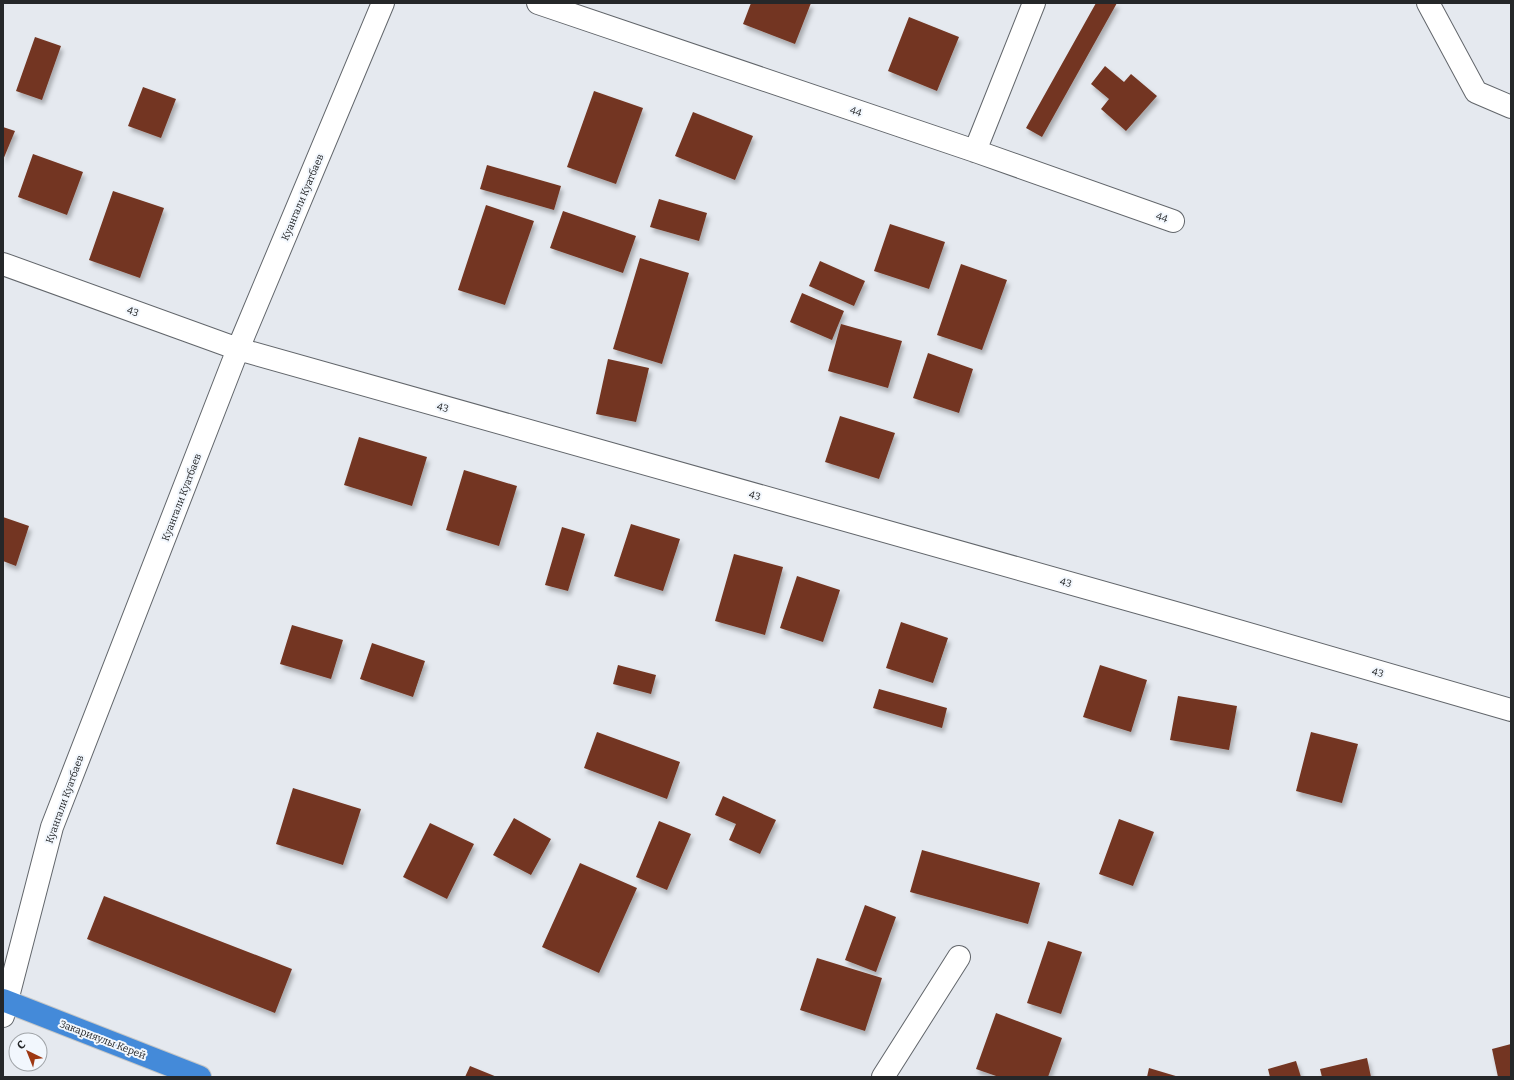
<svg xmlns="http://www.w3.org/2000/svg" width="1514" height="1080" viewBox="0 0 1514 1080" font-family="Bitter,serif">
<style>
.building{fill:#733622;filter:url(#shadow)}
.lines{fill:none;stroke-linecap:round;stroke-linejoin:round}
.minor-casing{stroke:#62666b;stroke-width:24}
.highway-casing{stroke:#c6c7c7;stroke-width:24}
.minor{stroke:#fff;stroke-width:22}
.highway{stroke:#448ad9;stroke-width:22}
.labels{text-anchor:middle;stroke-width:4;stroke-linejoin:round;paint-order:stroke}
.street-label{font-size:10px;fill:#252729;stroke:#f2f7fd}
</style>
<defs>
<filter id="shadow"><feDropShadow dx="2.5" dy="4.5" stdDeviation="2" flood-color="#0004"/></filter>
</defs>
<rect width="100%" height="100%" fill="#e5e9ef"/>
<!-- building -->
<path class="building" d="M751,3H811L795,44L743,24Z
M1096,3H1117L1042,137L1026,128Z
M909,17L959,37L937,91L888,71Z
M35,37L61,46L42,100L16,91Z
M1105,66L1124,82L1131,74L1157,96L1126,131L1101,109L1109,99L1091,84Z
M143,87L176,99L161,138L128,126Z
M594,91L643,108L616,184L567,167Z
M693,112L753,136L735,180L675,156Z
M3,127L15,131L3,160Z
M33,154L83,172L67,215L18,197Z
M487,165L561,186L554,210L480,189Z
M113,191L164,208L140,278L89,260Z
M659,199L707,213L699,241L650,227Z
M486,205L534,221L505,305L458,290Z
M563,211L636,236L623,273L550,248Z
M890,224L945,242L929,289L874,271Z
M640,258L689,273L662,364L613,349Z
M820,261L865,281L854,306L809,286Z
M961,264L1007,280L982,350L937,335Z
M802,293L844,311L832,340L790,322Z
M841,324L902,341L888,388L828,371Z
M928,353L973,369L959,413L913,398Z
M608,359L649,368L636,422L596,414Z
M840,416L895,433L879,479L825,462Z
M359,437L427,457L412,506L344,485Z
M464,470L517,486L499,546L446,530Z
M3,517L29,526L16,566L3,561Z
M631,524L680,539L663,591L614,576Z
M562,527L585,534L568,591L545,585Z
M734,554L783,567L765,635L715,621Z
M797,576L840,590L823,642L780,628Z
M901,622L948,638L933,683L886,668Z
M292,625L343,640L331,679L280,664Z
M372,643L425,661L413,697L360,679Z
M618,665L656,675L651,694L613,684Z
M1100,665L1147,680L1131,732L1083,717Z
M879,689L947,708L942,728L873,708Z
M1178,696L1237,706L1229,750L1170,740Z
M597,732L680,762L667,799L584,768Z
M1311,732L1358,744L1342,803L1296,791Z
M293,788L361,809L343,865L276,844Z
M723,796L776,820L760,854L729,840L736,824L715,815Z
M514,818L551,839L531,875L493,855Z
M1119,819L1154,832L1133,886L1099,874Z
M659,821L691,834L667,890L636,877Z
M430,823L474,844L447,899L403,877Z
M922,850L1040,883L1028,924L910,892Z
M580,863L637,888L599,973L542,947Z
M104,896L292,969L275,1013L87,939Z
M865,905L896,917L876,972L845,960Z
M1048,941L1082,952L1061,1014L1027,1003Z
M817,958L882,978L865,1031L800,1010Z
M996,1013L1062,1038L1048,1077H999L976,1069Z
M1511,1044V1077H1498L1492,1049Z
M1367,1058L1371,1077H1322L1320,1069Z
M1296,1061L1301,1077H1270L1268,1069Z
M470,1066L497,1077H465Z
M1149,1068L1179,1077H1147Z"/>
<g class="lines">
<defs>
<path id="minor" d="M538,3L975,151L1173,221
M1428,3L1476,92L1511,107
M975,151L1034,3
M3,264L238,349L1190,617L1511,710
M3,1016L52,827L238,349L383,3
M883,1077L959,957"/>
<path id="highway" d="M3,1000L200,1077"/>
</defs>
<!-- minor casing -->
<use href="#minor" class="minor-casing"/>
<!-- highway casing -->
<use href="#highway" class="highway-casing"/>
<!-- minor -->
<use href="#minor" class="minor"/>
<!-- highway -->
<use href="#highway" class="highway"/>
</g>
<g class="labels">
<!-- street labels -->
<g class="street-label">
<text transform="translate(856 111) rotate(19)" y="4">44</text>
<text transform="translate(302 197) rotate(-67)" y="4">Куангали Куатбаев</text>
<text transform="translate(1162 217) rotate(19)" y="4">44</text>
<text transform="translate(133 311) rotate(20)" y="4">43</text>
<text transform="translate(443 407) rotate(16)" y="4">43</text>
<text transform="translate(755 495) rotate(16)" y="4">43</text>
<text transform="translate(181 497) rotate(-69)" y="4">Куангали Куатбаев</text>
<text transform="translate(1066 582) rotate(16)" y="4">43</text>
<text transform="translate(1378 672) rotate(16)" y="4">43</text>
<text transform="translate(64 799) rotate(-70)" y="4">Куангали Куатбаев</text>
<text transform="translate(103 1039) rotate(21)" y="4">Закарияулы Керей</text>
</g>
</g>
<!-- border -->
<rect width="1514" height="1080" fill="none" stroke="#252729" stroke-width="8"/>
<!-- north arrow -->
<g transform="translate(28 1052) rotate(317)"><circle r="19" fill="#f2f7fd" stroke="#a0a4a8"/>
<path d="M0-3L7 15L0 10L-7 15Z" fill="#9e3812"/>
<text y="-6" font-size="11" font-weight="bold" text-anchor="middle" fill="#252729">С</text>
</g>
</svg>
